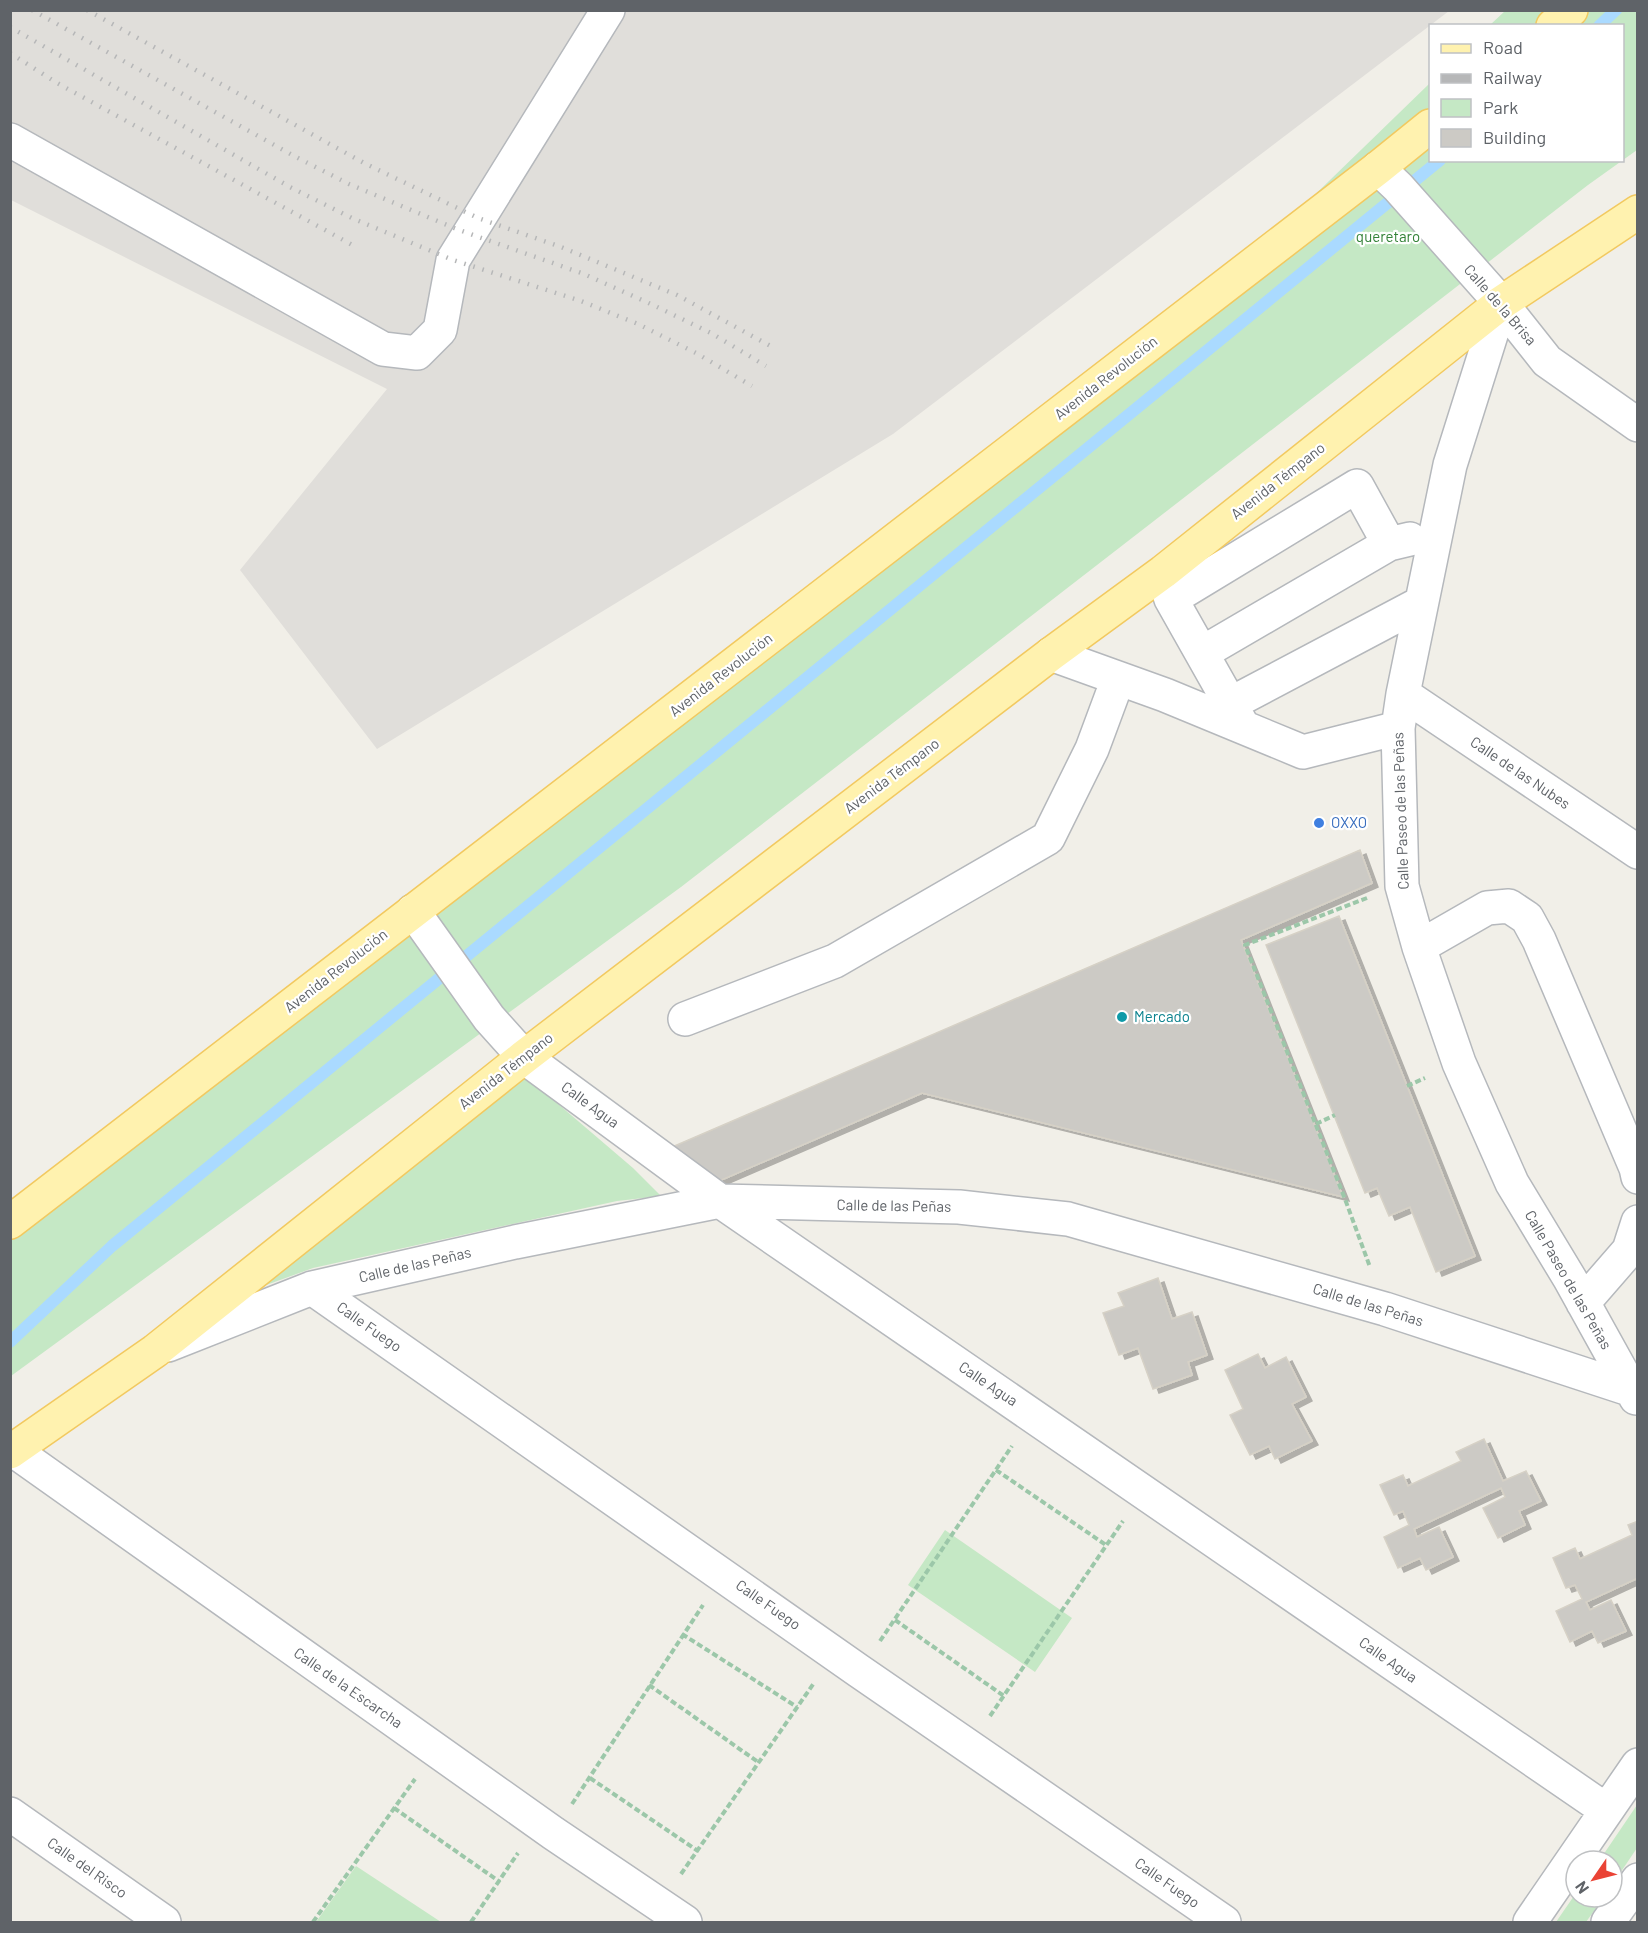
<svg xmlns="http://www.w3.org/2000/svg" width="1648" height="1933" viewBox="0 0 1648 1933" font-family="Barlow,sans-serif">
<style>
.industrial{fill:#e0deda}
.green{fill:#c5e8c5}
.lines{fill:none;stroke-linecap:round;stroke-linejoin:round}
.stream{stroke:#aadaff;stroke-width:12}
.building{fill:#cccac5;stroke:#d6d1c6;stroke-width:1.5;filter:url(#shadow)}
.minor-casing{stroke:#b5b8bc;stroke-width:36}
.major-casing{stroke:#f2c960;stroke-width:36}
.path{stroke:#9cc7a9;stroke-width:4;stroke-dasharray:6 3;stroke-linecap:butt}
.minor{stroke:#fff;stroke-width:33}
.major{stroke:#fff2af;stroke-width:33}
.rail{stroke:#b6b7b8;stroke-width:4.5;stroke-dasharray:1.5 8;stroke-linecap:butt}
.shop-dot{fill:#3f7fe0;stroke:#fff;stroke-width:2}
.culture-dot{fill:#0f9aa8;stroke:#fff;stroke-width:2}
.labels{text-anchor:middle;stroke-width:4.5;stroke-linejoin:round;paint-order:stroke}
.park-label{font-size:15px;fill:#348238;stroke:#fff}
.street-label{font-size:15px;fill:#5f6368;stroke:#fff}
.shop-label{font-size:15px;fill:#366cbe;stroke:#fff;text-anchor:start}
.culture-label{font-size:15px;fill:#0d838f;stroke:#fff;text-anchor:start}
</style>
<defs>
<filter id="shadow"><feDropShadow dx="6" dy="4" stdDeviation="0" flood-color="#0004"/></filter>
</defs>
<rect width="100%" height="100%" fill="#f1efe8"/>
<!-- industrial -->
<path class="industrial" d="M10,11H1449L893,434L377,749L240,570L387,389L11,200Z"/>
<!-- green -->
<path class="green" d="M1505,11H1637V150L1588,185L681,887L11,1376L10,1235L1198,308L1430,83V160H1622V26L1490,25Z
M516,1068L633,1168L661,1196L617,1201L313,1268L233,1297Z
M945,1530L1072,1618L1035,1672L908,1585Z
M1637,1805V1848L1612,1885V1861H1599Z
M356,1866L441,1922H316Z
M1576,1893V1897H1604L1586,1922H1556Z"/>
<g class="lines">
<!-- stream -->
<path class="stream" d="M1599,26L1616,10
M10,1342L112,1246L1440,160"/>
</g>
<!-- building -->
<path class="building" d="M1360,850L1372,883L1241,940L1343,1197L922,1093L703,1188L656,1154Z
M1339,916L1475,1256L1436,1272L1410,1207L1389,1216L1377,1188L1365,1193L1266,945Z
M1158,1278L1172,1319L1192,1312L1207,1355L1188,1362L1192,1375L1153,1389L1138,1348L1119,1355L1103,1313L1124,1306L1118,1293Z
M1258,1354L1265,1368L1286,1357L1306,1397L1292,1404L1312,1441L1275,1459L1269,1446L1250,1455L1230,1415L1243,1409L1225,1370Z
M1484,1439L1503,1481L1526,1471L1541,1501L1519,1511L1525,1525L1498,1538L1483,1508L1505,1497L1501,1488L1414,1529L1417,1537L1439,1527L1453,1557L1426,1570L1420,1558L1398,1568L1384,1537L1409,1525L1403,1511L1394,1515L1380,1485L1403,1475L1408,1486L1461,1461L1456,1452Z
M1638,1521V1578L1586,1602L1590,1610L1611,1600L1626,1631L1598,1643L1592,1631L1570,1642L1556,1611L1582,1599L1575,1585L1566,1588L1553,1558L1575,1548L1580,1559L1632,1535L1628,1525Z"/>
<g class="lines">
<defs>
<path id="minor" d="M10,140L383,349L417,353L440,330L453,260L608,10
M1378,168L1398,187L1501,303L1547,361L1638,425
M1501,303L1450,465L1403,694L1398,728L1402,886L1419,947L1459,1063L1512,1183L1570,1279L1636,1398
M1164,578L1171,599L1241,723
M1171,599L1357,486L1389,544
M1202,653L1389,544L1410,539
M1051,654L1165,695L1303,752L1398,728
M1403,694L1638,852
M1230,704L1421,603
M413,911L489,1018L524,1057L720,1201L1606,1810
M1419,947L1487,908L1509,906L1527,918L1539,940L1636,1168L1638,1177
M685,1019L835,961L1048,838L1092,749L1118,679
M312,1288L859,1671L1224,1922
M1583,1303L1629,1250L1638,1222
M168,1345L312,1288L515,1242L720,1201L959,1207L1068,1219L1385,1309L1629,1389
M13,1450L553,1833L685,1922
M10,1814L164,1922
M1530,1922L1638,1765
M1608,1922L1638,1880"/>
<path id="major" d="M1553,26L1571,10
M10,1222L1378,168L1430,126
M10,1452L155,1351L524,1057L1051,654L1163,572L1501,303L1638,212"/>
</defs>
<!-- minor casing -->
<use href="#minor" class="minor-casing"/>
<!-- major casing -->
<use href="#major" class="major-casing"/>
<!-- path -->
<path class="path" d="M1367,898L1245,945L1345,1199L1370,1267
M1407,1086L1425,1078
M1316,1124L1335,1115
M996,1470L1106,1545
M895,1620L1004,1696
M682,1634L797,1707
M880,1641L1012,1446
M649,1685L758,1762
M990,1716L1123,1521
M590,1778L698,1851
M572,1804L703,1605
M394,1808L500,1882
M681,1874L814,1683
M313,1922L415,1779
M471,1922L518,1853"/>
<!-- minor -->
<use href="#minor" class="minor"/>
<!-- major -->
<use href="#major" class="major"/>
<!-- rail -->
<path class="rail" d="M32,10L294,156L349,184L459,230L584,274L653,305L711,333L766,366
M87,10L364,163L478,218L561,247L677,295L776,349
M10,27L290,187L354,219L453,260L581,301L638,324L696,353L752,386
M10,53L57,83L356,247"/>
</g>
<!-- markers -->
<circle class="shop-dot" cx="1319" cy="823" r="6"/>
<circle class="culture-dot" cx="1122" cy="1017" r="6"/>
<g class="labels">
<!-- park labels -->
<g class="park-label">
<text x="1388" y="242">queretaro</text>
</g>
<!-- street labels -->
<g class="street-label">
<text transform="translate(1500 305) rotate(49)" y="5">Calle de la Brisa</text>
<text transform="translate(1106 378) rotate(-38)" y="5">Avenida Revolución</text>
<text transform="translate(1278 481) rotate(-38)" y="5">Avenida Témpano</text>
<text transform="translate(721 675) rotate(-38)" y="5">Avenida Revolución</text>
<text transform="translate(1520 773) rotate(34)" y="5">Calle de las Nubes</text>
<text transform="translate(892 776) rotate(-37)" y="5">Avenida Témpano</text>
<text transform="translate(1401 811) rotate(-92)" y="5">Calle Paseo de las Peñas</text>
<text transform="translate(336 971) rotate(-38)" y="5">Avenida Revolución</text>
<text transform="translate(506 1071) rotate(-38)" y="5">Avenida Témpano</text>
<text transform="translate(590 1105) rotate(36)" y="5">Calle Agua</text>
<text transform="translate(894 1206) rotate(1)" y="5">Calle de las Peñas</text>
<text transform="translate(415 1265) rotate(-13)" y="5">Calle de las Peñas</text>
<text transform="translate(1568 1280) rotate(60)" y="5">Calle Paseo de las Peñas</text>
<text transform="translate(1368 1305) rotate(17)" y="5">Calle de las Peñas</text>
<text transform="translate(369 1327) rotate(35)" y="5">Calle Fuego</text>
<text transform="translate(988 1384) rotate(34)" y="5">Calle Agua</text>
<text transform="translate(768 1605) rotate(35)" y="5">Calle Fuego</text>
<text transform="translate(1388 1660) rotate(35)" y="5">Calle Agua</text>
<text transform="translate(348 1688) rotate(35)" y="5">Calle de la Escarcha</text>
<text transform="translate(87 1868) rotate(35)" y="5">Calle del Risco</text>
<text transform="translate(1167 1883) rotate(35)" y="5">Calle Fuego</text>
</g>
<!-- shop labels -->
<g class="shop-label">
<text x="1331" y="828">OXXO</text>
</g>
<!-- culture labels -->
<g class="culture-label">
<text x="1134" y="1022">Mercado</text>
</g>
</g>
<!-- border -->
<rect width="1648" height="1933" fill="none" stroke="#5f6368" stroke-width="24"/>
<!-- legend -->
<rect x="1429" y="24" width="195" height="138" fill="#ffffff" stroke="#bfc1c3" stroke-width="1.5"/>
<rect x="1441" y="44" width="30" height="9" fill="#fff2af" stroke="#bfc1c3" stroke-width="1.5"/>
<text x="1483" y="54" font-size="18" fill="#5f6368">Road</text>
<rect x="1441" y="74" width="30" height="9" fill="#b6b7b8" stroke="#bfc1c3" stroke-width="1.5"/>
<text x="1483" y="84" font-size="18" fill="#5f6368">Railway</text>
<rect x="1441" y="99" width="30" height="18" fill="#c5e8c5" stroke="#bfc1c3" stroke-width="1.5"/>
<text x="1483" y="114" font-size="18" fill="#5f6368">Park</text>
<rect x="1441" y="129" width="30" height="18" fill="#cccac5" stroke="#bfc1c3" stroke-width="1.5"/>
<text x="1483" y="144" font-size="18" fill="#5f6368">Building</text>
<!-- north arrow -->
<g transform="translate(1594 1879) rotate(235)"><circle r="28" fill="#ffffff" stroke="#bfc1c3" stroke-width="1.5"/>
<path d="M0-4.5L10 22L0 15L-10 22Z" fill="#ea4335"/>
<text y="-9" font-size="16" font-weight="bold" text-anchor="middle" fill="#5f6368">N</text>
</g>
</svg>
